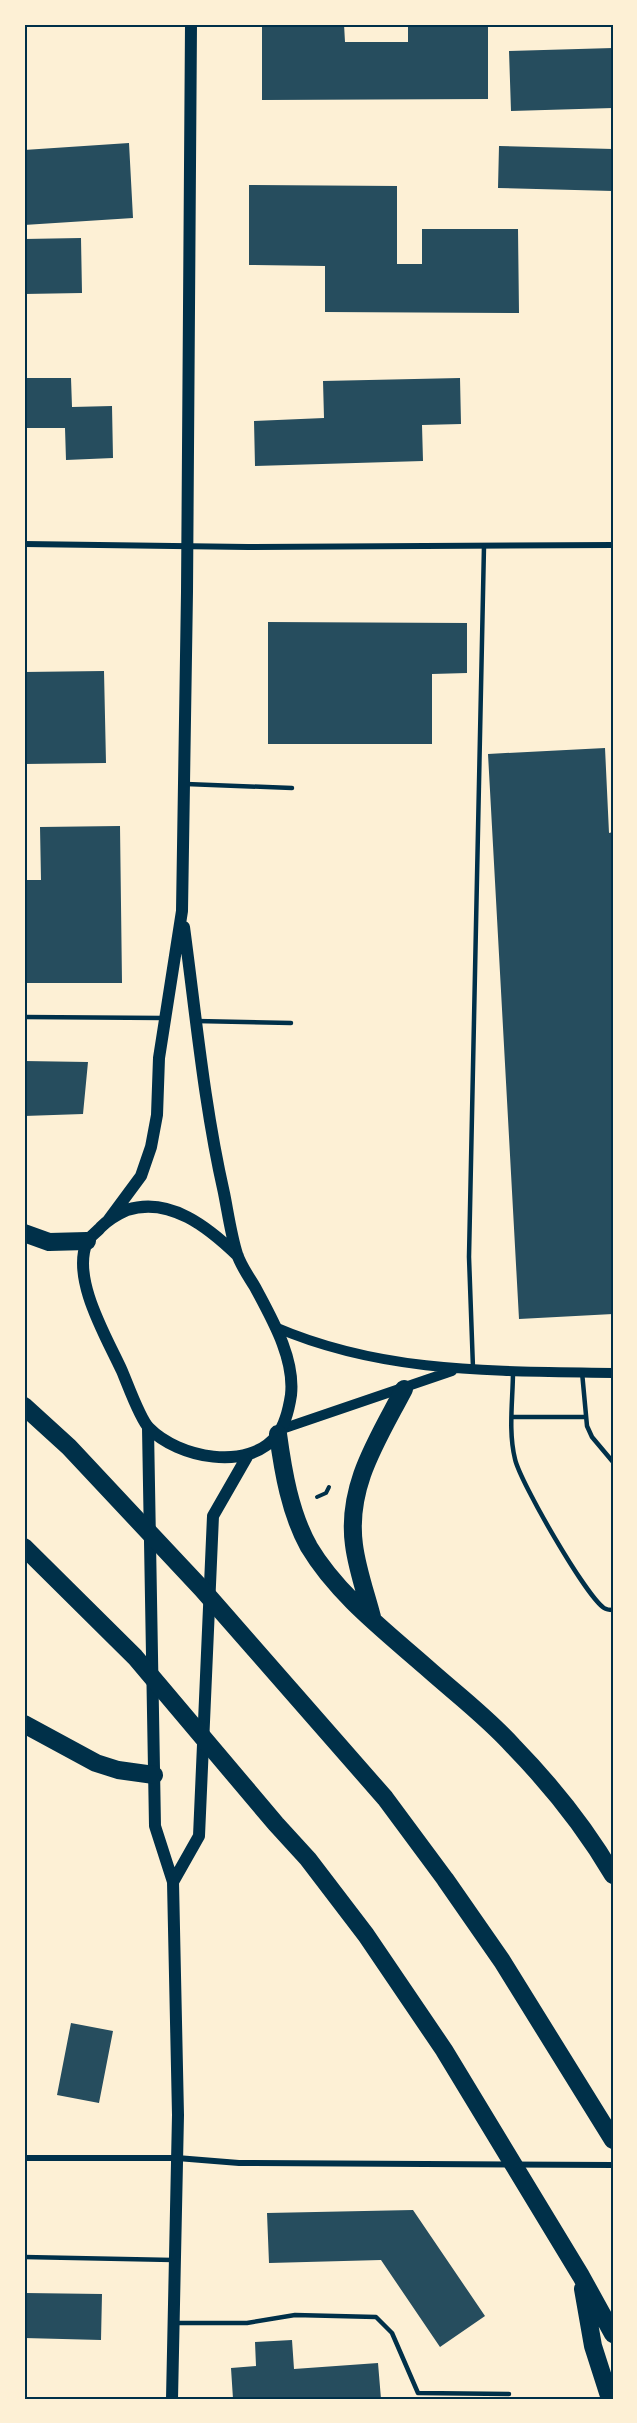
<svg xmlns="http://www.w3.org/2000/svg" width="637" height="2423" viewBox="0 0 637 2423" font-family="'Noto Serif',serif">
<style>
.building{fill:#264d5e}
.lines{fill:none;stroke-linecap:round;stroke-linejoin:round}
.path{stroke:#003049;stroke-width:4}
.service{stroke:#003049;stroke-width:4.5}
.minor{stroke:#003049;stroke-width:6}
.tertiary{stroke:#003049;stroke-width:10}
.secondary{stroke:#003049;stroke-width:12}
.motorway{stroke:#003049;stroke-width:18}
.neatline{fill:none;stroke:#003049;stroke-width:2}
</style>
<rect width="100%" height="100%" fill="#fdf0d5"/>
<!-- building -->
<path class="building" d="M262,24H344L345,42H408V24H488V99L262,100Z
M613,48V108L511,111L509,51Z
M129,143L133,218L24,225V150Z
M499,146L613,149V191L498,188Z
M249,185L397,186V264H422V229H518L519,313L325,312V266L249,265Z
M81,238L82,293L24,294V239Z
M24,378H71L72,407L112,406L113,458L66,460L65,428H24Z
M460,378L461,424L422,425L423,461L255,466L254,421L324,418L323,381Z
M268,622L467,623V673L432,674V744H268Z
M104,671L106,763L24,764V672Z
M605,748L609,833L613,832V1314L519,1319L488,754Z
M120,826L122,983H24V880H41L40,827Z
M24,1061L88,1062L83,1114L24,1116Z
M71,2023L113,2031L99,2103L57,2095Z
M413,2210L485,2316L440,2347L381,2260L269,2263L267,2213Z
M25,2293L102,2294L101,2340L24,2338Z
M292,2340L294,2369L378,2363L381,2399H233L231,2368L256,2366L255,2342Z"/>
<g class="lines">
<!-- path -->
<path class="path" d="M317,1497L326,1493L329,1487"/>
<!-- service -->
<path class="service" d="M186,784L292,788
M24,1017L163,1018
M196,1021L291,1023
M473,1368L469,1257L484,546
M513,1371C513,1399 508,1431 515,1459C520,1482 586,1596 604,1608C607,1610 609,1610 613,1610
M582,1372L587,1426L592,1437L613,1462
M512,1417H586
M24,2257L173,2260
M174,2323H247L295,2315L376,2317L392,2333L418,2393L509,2394"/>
<!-- minor -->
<path class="minor" d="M24,544L248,547L613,545
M24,2158H177L239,2163L613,2165"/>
<!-- tertiary -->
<path class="tertiary" d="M275,1327C384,1374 496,1371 613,1373
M279,1430L452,1371"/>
<!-- secondary -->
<path class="secondary" d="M184,927C196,1016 204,1105 224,1193C228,1213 231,1235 237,1254C241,1266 249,1277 255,1287C272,1319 295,1358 291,1395C289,1408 285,1425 277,1435C249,1472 178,1458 149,1428C140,1419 128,1385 122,1371C107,1338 71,1279 87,1242C89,1237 97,1232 101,1227C108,1220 118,1214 127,1210C170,1196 209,1228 238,1256
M107,1222L141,1176L151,1147L157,1115L159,1058L182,911L187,592L191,24
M148,1428L155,1826L173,1882L178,2115L172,2399
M173,1882L199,1836L213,1516L248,1455"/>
<!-- motorway -->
<path class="motorway" d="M24,1233L49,1242L87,1241
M24,1406L69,1447L202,1589L385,1798L445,1879L502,1961L613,2140
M278,1434C283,1471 290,1513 309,1547C337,1594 385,1631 426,1667C455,1693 487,1717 513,1746C550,1784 586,1829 613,1875
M24,1547L135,1657L276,1824L308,1859L366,1935L444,2050L581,2276L613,2334
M372,1617C366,1594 357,1569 354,1545C346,1486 378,1439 404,1389
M24,1724L96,1763L118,1770L154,1775
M583,2289L593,2346L610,2399"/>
</g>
<!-- border -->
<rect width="637" height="2423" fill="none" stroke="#fdf0d5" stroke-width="51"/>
<rect x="26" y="26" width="586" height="2372" class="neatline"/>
</svg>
